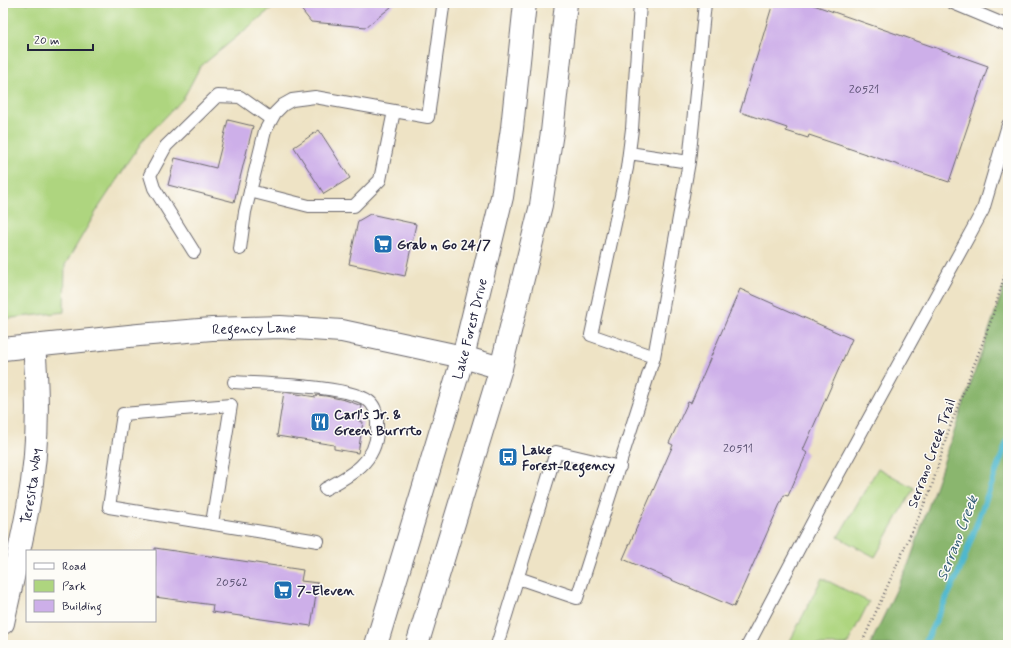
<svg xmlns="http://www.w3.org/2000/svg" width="1011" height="648" viewBox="0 0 1011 648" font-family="Mynerve,sans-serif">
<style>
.green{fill:#aed57f;stroke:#687c5d}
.forest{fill:#8ab66e;stroke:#566c54}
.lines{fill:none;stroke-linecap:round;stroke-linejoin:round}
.stream{stroke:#50b8ce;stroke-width:6}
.building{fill:#cdafe9}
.service-casing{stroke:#69666b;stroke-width:14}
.minor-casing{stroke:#69666b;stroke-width:24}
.tertiary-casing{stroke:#69666b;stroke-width:24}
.primary-casing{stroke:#69666b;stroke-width:24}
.path{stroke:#69666b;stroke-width:2.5;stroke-dasharray:1 3;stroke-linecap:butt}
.service{stroke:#fff;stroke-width:12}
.minor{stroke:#fff;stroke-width:22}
.tertiary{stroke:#fff;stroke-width:22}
.primary{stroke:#fff;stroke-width:22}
.labels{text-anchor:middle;stroke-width:3;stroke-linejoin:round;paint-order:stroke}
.number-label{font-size:12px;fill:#4d4566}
.poi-label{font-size:14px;font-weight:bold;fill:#22223b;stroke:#fdfcf7;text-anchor:start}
.street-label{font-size:14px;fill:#22223b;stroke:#fdfcf7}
.water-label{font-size:15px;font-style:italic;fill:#345e76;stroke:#fdfcf7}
</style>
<rect width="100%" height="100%" fill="#fdfcf7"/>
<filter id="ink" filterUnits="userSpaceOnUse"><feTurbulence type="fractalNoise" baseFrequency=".025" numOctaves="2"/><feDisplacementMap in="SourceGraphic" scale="8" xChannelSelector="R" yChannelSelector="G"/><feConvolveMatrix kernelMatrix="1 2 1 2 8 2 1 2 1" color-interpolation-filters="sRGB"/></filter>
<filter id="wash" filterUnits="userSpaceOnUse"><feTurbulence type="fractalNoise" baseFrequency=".012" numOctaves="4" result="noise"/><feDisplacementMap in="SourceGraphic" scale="16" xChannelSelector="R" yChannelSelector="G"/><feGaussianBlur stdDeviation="0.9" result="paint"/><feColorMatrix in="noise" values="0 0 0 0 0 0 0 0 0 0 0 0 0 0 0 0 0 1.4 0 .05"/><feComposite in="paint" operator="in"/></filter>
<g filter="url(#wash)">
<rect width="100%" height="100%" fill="#eee3c5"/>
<!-- green -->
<path class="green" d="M3,3H278L200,67L183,99L143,140L99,207L65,265L64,312L3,319Z
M878,468L914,488L875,557L838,537Z
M822,578L869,602L847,645H788Z"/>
<!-- forest -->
<path class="forest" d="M1008,275V645H870L909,563Z"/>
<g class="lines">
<!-- stream -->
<path class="stream" d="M924,645L959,572L1008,439"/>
</g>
<g id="blocks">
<!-- building -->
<path class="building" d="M296,3H396L366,27L311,22Z
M773,3H808L988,66L949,182L809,135L808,138L786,131L787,128L740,112Z
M228,120L253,126L234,202L168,185L175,158L216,168Z
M319,130L350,178L324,194L294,147Z
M370,214L416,224L405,276L349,264L358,221Z
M740,289L852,339L803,450L807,453L788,496L784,495L734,607L623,559L673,445L669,443L688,402L691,403Z
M284,392L316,397L317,395L326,396L345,400L362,406L359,421L363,422L358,453L334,449V445L277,436Z
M155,548L303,570L301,581L318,583L311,626L212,612L213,605L155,597Z"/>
</g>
</g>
<g filter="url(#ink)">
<use href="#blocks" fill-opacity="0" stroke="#69666b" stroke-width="1"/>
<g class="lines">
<defs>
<path id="service" d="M640,3L632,129L627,168L591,335L654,357
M953,3L1008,26
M629,153L689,162
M250,191L309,206H354L380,180L394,111
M240,249L245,212L265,131L275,113L283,105L292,100L315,97L428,117L443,7
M194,252L154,188L150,175L166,146L217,96L240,97L271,119
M234,382C260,384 355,385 371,403C378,411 377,421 377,431C376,463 349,476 325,489
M212,523L231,405L123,414L109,507L318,541
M518,578L577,598L654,357L689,162L705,3
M497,645L556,452L620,467
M748,645L828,493L983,210L1008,125"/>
<g id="minor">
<path id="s1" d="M3,623C11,585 21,546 28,507C38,454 39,400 34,346"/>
</g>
<g id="tertiary">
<path id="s2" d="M3,349L139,335L212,329L280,327L342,331L463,357L501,368"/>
</g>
<g id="primary">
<path id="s3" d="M376,645L463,357L502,197L512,128L525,3"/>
<path d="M417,645L501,368L541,205L552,132L566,3"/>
</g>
</defs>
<!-- service casing -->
<use href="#service" class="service-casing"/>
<!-- minor casing -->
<use href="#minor" class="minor-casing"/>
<!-- tertiary casing -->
<use href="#tertiary" class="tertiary-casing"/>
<!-- primary casing -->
<use href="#primary" class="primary-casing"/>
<!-- path -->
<path class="path" d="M861,645L931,489L948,432L991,321L1008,264"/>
<!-- service -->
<use href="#service" class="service"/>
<!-- minor -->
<use href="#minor" class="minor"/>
<!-- tertiary -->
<use href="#tertiary" class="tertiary"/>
<!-- primary -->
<use href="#primary" class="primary"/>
</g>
</g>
<!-- icons -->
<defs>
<symbol id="supermarket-square" viewBox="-11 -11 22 22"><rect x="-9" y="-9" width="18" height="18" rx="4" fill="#1f6fb2" stroke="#fdfcf7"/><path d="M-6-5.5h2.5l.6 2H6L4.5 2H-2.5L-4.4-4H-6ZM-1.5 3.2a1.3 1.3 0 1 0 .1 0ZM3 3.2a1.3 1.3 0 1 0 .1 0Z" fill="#fff"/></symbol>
<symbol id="restaurant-square" viewBox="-11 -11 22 22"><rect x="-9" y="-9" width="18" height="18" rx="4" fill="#1f6fb2" stroke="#fdfcf7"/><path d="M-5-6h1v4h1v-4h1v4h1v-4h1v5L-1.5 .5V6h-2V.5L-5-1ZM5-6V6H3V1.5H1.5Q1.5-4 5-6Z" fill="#fff"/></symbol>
<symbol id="bus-square" viewBox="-11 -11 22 22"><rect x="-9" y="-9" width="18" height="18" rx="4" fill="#1f6fb2" stroke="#fdfcf7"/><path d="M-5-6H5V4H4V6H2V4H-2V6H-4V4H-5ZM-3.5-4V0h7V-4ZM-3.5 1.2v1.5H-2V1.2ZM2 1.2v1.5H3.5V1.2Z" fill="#fff"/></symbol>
</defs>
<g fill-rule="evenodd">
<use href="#supermarket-square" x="372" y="233" width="22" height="22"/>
<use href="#restaurant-square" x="309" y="411" width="22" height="22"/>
<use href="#bus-square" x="497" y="446" width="22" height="22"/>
<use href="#supermarket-square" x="272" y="579" width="22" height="22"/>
</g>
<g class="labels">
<!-- number labels -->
<g class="number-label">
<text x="864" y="93">20521</text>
<text x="738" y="452">20511</text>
<text x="232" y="586">20562</text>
</g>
<!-- poi labels -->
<g class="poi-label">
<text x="397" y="249">Grab n Go 24/7</text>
<text x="334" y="419">Carl's Jr. &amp;<tspan x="334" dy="16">Green Burrito</tspan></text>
<text x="522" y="454">Lake<tspan x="522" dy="16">Forest-Regency</tspan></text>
<text x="297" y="595">7-Eleven</text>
</g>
<!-- street labels -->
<g class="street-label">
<text dy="5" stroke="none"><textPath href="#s3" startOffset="330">Lake Forest Drive</textPath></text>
<text dy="5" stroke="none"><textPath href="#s2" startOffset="252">Regency Lane</textPath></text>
<text transform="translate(931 453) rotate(-70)" y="5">Serrano Creek Trail</text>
<text dy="5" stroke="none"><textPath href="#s1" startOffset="140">Teresita Way</textPath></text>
</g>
<!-- water labels -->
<g class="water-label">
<text transform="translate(957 538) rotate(-69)" y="5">Serrano Creek</text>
</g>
</g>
<!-- margin -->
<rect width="1011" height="648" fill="none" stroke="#fdfcf7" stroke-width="16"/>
<!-- legend -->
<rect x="26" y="550" width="130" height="72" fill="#fdfcf7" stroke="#a5a5ac"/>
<rect x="34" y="563" width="20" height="6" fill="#ffffff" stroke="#a5a5ac"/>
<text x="62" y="570" font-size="12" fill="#22223b">Road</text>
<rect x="34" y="580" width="20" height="12" fill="#aed57f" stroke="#a5a5ac"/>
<text x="62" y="590" font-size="12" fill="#22223b">Park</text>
<rect x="34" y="600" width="20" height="12" fill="#cdafe9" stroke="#a5a5ac"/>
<text x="62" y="610" font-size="12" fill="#22223b">Building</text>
<!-- scale -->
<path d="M28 44v6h65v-6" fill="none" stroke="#22223b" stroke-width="2"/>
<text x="34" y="44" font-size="12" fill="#22223b" stroke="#fdfcf7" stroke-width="3" paint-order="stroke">20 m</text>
</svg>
